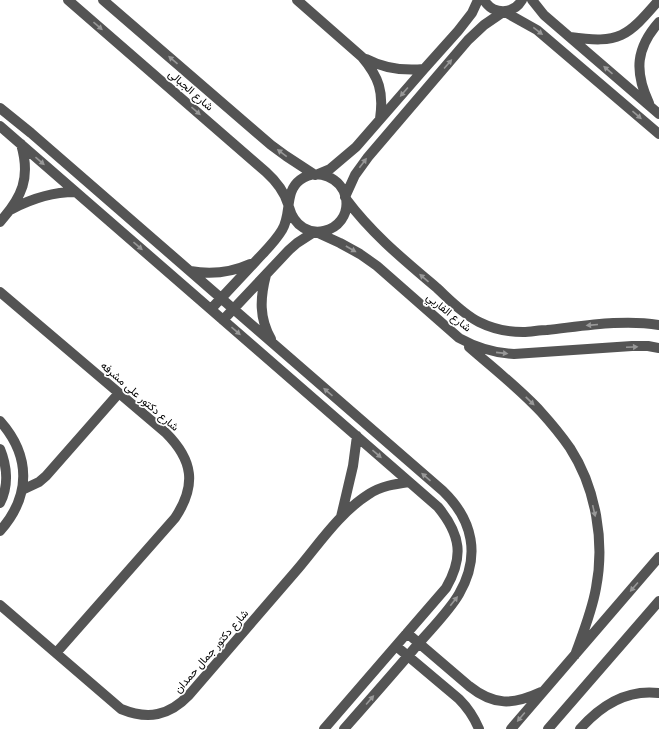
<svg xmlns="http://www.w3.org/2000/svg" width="659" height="729" viewBox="0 0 659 729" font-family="'Open Sans',Vazirmatn,sans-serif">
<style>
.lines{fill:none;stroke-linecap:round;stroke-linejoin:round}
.minor{stroke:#545454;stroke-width:10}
.oneway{fill:#989898}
.labels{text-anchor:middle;stroke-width:3.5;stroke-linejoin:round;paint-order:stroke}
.street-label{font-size:11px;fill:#000;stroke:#fff}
</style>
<rect width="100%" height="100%" fill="#fff"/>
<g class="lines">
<!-- minor -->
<path class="minor" d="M68,0L266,172C276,181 284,191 288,204
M103,0L271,145L286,156L315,175
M297,0L362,57C379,77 384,92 380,119
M484,0C493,15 513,15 522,0
M532,0L544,15L659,114
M505,12L537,30L659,134
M570,37C620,44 627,37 659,0
M366,59C385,69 403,71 424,69
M649,103C634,71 636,48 659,22
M0,108L31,133L443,491C473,520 481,556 459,594C448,613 427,633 413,650C390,677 367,703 344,729
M0,126L438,507C461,535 464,557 446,588L324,729
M318,174L330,169L356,147L424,69L458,31L472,13L478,0
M345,197L355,175L368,157L468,40L484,25L503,12
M346,199C372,234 404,260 437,288C450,300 463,314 479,322C493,329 508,332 523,332C531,332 539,330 547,330C584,326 623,319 659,325
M12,209C33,198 52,192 75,192
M0,222C22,197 31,178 21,144
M316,232L340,243L360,254L377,266L459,338C477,348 493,353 514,354L632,346H648L659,348
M190,271C212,275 230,273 250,264
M266,275C260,298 259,318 271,339
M0,292L166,433C193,460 197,485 175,518L56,653
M211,309C225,294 240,278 255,262C264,252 275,242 282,230C292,214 284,192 300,180C317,167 342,178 346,198C352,233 300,248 289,207
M223,320L289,250L297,243L314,232
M469,347C493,368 520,389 541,412C551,423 561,435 570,448C596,488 605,542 596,588C592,611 583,633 575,655
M0,421C31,456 31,496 0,531
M0,449C7,466 9,486 0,503
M22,490L39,482L46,476L119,393
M341,517L353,466L357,436
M0,605L121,709C148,720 169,716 189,695C225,653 261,612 296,571C319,544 339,513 369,494C381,486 395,484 409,482
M407,633L469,686C494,706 513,705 541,692
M396,646L459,699C468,708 474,717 479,729
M511,729L659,557
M548,729L659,601
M580,729C601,705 627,689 659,693"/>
</g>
<!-- one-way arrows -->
<defs><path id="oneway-solid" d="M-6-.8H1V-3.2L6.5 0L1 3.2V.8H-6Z"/></defs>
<g class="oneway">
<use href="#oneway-solid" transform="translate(98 26) rotate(41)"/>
<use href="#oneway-solid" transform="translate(538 31) rotate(38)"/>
<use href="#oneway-solid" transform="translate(173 60) rotate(-139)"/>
<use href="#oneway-solid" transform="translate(448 64) rotate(-49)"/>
<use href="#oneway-solid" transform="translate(608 70) rotate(-139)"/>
<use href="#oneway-solid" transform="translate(404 92) rotate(131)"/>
<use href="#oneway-solid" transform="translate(196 111) rotate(41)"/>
<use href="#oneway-solid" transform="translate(637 115) rotate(41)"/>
<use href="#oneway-solid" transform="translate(282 153) rotate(-143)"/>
<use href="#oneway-solid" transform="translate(40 161) rotate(41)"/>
<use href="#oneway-solid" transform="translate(363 163) rotate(-53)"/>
<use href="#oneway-solid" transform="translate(138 246) rotate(41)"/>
<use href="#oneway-solid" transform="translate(351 249) rotate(30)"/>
<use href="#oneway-solid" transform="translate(424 278) rotate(-139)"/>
<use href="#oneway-solid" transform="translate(592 325) rotate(175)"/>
<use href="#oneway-solid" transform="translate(236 331) rotate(41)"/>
<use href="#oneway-solid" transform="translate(632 347) rotate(-3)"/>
<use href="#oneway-solid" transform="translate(502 353) rotate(6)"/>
<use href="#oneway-solid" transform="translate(328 392) rotate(-139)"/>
<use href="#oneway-solid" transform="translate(530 401) rotate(44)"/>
<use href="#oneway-solid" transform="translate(377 454) rotate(41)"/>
<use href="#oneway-solid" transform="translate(426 477) rotate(-139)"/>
<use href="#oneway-solid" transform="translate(594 511) rotate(77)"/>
<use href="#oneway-solid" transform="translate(634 587) rotate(131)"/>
<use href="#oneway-solid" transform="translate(454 601) rotate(-52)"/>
<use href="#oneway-solid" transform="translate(370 700) rotate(-49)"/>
<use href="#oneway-solid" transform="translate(521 717) rotate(130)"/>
</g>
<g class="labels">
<!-- street labels -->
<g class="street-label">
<text transform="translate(191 90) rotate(41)" y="4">شارع الجبالى</text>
<text transform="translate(449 312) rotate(39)" y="4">شارع الفاربي</text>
<text transform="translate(140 396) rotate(41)" y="4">شارع دكتور على مشرفه</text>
<text transform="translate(211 651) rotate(-49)" y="4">شارع دكتور جمال حمدان</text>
</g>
</g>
</svg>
